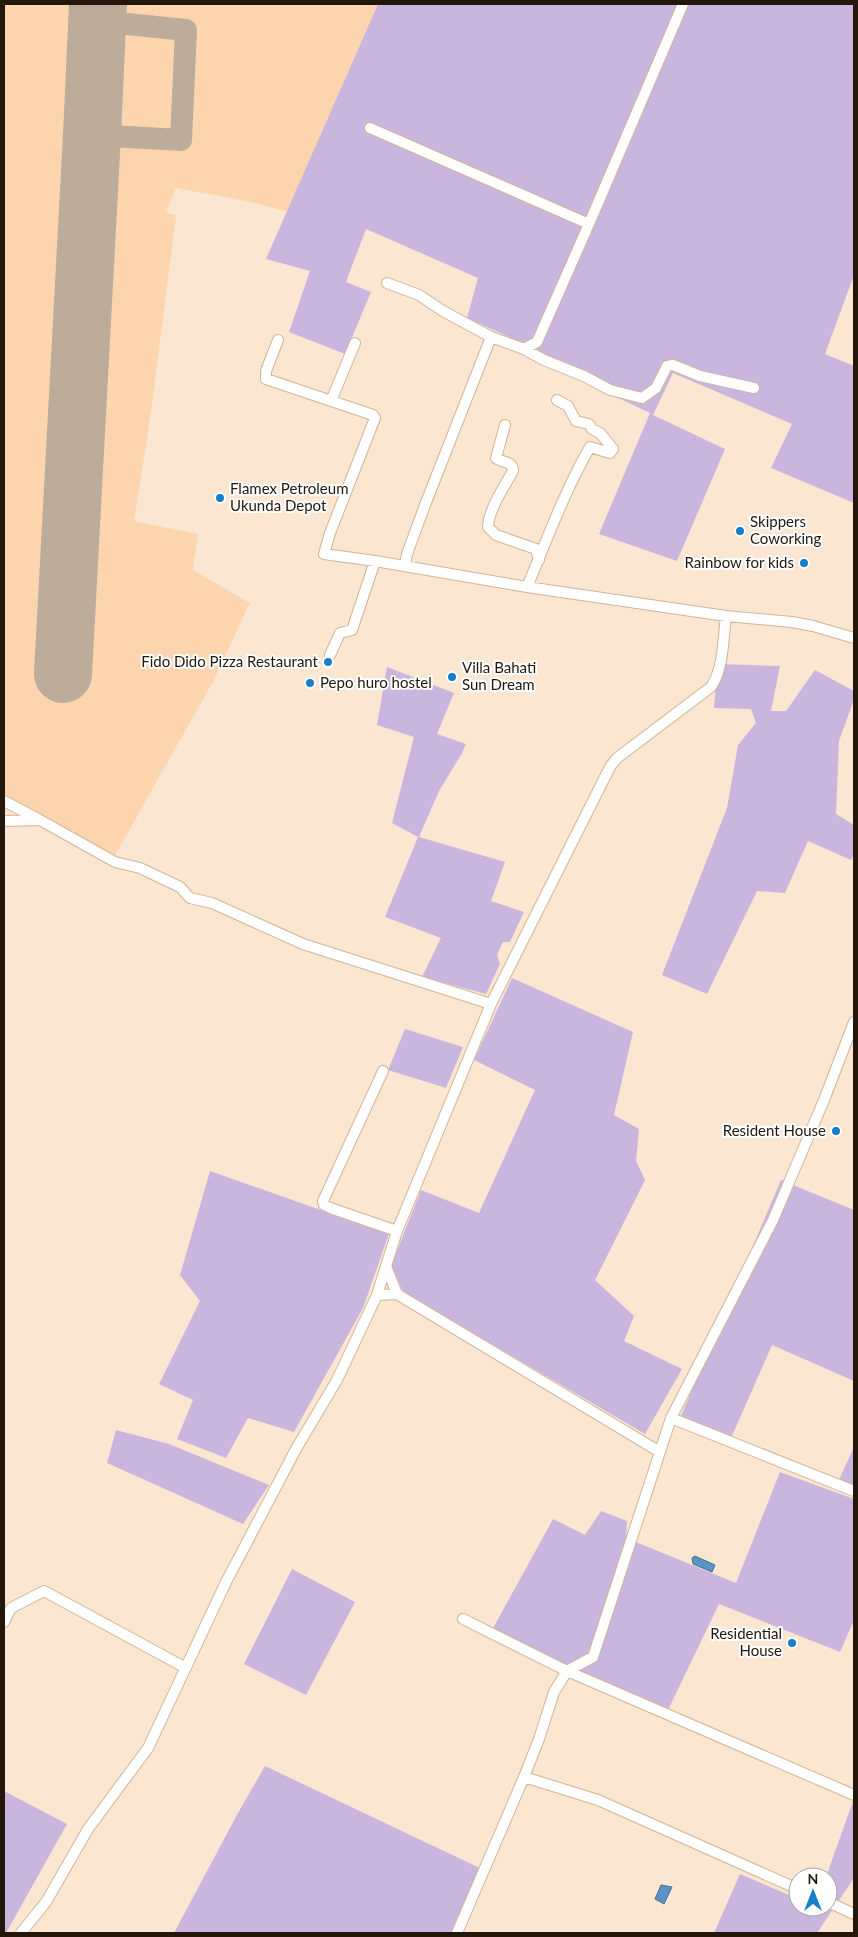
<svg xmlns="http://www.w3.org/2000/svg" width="858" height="1937" viewBox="0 0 858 1937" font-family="Lato,sans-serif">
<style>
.built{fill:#fcd5ae}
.green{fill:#c9b6de}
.water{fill:#5a93c6;stroke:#496e8e}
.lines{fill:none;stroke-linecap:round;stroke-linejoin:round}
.taxiway{stroke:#beac9a;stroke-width:22}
.runway{stroke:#beac9a;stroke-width:58}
.minor-casing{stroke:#d4b493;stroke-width:12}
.minor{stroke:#fff;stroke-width:10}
.poi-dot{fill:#177fca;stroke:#fff;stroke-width:2}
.labels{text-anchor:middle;stroke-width:4;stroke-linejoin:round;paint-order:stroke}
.poi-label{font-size:15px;fill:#22170a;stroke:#fff;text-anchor:start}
</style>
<rect width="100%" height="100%" fill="#fbe6d2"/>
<!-- built -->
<path class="built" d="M4,4H378L288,212L251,202L176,188L166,212L176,216L151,413L134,521L198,534L193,570L250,603L214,680L114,857L4,797Z"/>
<!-- green -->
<path class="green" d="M378,4H854V275L825,354L854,366V503L771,468L792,424L673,373L653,415L725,449L677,561L599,534L650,413L538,360L535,349L467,318L478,278L366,229L346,282L371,292L345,354L289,332L310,271L266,259Z
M718,664L780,666L771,711H786L815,670L854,691V699L839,741L836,814L854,825V854L851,860L808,841L785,893L757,891L707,994L662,975L727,808L738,745L756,723L751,709L714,708Z
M387,667L454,693L437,734L466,744L461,755L439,791L419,837L505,862L491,901L524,912L510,942H503L497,955L500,964L486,994L422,977L441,938L385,917L418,837L392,823L414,737L377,725Z
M512,978L633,1032L614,1115L639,1129L636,1161L645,1180L595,1280L634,1316L624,1341L682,1369L645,1434L404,1293L391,1266L421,1190L479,1213L535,1090L474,1060Z
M405,1029L463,1047L446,1088L388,1070Z
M210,1171L389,1234L363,1308L294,1432L248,1418L226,1458L177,1439L193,1400L159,1384L200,1301L180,1275Z
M781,1180L854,1210V1381L772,1345L731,1438L681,1416Z
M116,1430L169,1444L269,1485L243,1524L107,1463Z
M854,1447V1488L838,1482Z
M780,1472L854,1499V1620L840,1652L719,1604L668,1710L554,1661L492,1630L553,1519L585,1535L601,1511L627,1521L626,1538L736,1583Z
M292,1569L355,1602L306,1695L244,1664Z
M265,1766L486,1871L459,1933H174L238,1813Z
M4,1791L67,1824L6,1933H4Z
M853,1801L854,1878L817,1933H714L740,1874L798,1899V1907H828V1877H826Z"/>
<!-- water -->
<path class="water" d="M695,1556L715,1565L712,1572L693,1564L692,1558Z
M661,1885L672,1887L664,1904L655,1899Z"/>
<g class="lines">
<!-- taxiway -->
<path class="taxiway" d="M92,135L181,140L186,30L97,21"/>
<!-- runway -->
<path class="runway" d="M63,674L92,135L98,4"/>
<defs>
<path id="minor" d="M370,128L589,224L683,4
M387,283L419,295L443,311L491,337L524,349L544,360L584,376L610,390L642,398L656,388L667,366L673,365L700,376L754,388
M278,340L266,371V379L373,415L375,418L330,533L324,554L375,561L527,587L726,616L792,622L813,626L854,638
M524,349L537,342L589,224
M331,401L355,343
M505,425L496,458C501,463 513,460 513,471C505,485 488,511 488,527L496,535L536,549L539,560
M405,565L407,554L425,505L491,337
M527,587C547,540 564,492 590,447L610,453L613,449L600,433L592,429L589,424L576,421L568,406L557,400
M330,655L340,633L352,630L375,561
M4,801L38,819
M4,821L40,820L115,862L140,868L180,887L190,898L212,903L303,944L491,1004
M383,1071L323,1201L324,1205L333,1209L397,1231
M386,1266L397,1294
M377,1295L397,1231L491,1004L610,767L617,758L711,687C724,668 723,638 726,616
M671,1418L854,1491
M463,1619L567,1671L854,1795
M4,1622L11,1608L44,1591L186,1668
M524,1777L598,1800L798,1889
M828,1902L854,1914
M21,1933L46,1902L88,1829L148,1748L226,1582L296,1449L337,1380L377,1295L397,1294L660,1452
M457,1933L524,1777L539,1739L554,1692L567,1671L593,1657L671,1418L773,1220L824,1100L854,1022"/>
</defs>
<!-- minor casing -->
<use href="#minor" class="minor-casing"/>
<!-- minor -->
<use href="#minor" class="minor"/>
</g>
<!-- markers -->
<g class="poi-dot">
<circle cx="220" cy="498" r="5"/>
<circle cx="740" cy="531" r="5"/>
<circle cx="804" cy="563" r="5"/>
<circle cx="328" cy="662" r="5"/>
<circle cx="452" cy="677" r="5"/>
<circle cx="310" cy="683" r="5"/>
<circle cx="836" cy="1131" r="5"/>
<circle cx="792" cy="1643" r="5"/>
</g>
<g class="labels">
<!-- poi labels -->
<g class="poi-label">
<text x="230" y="494">Flamex Petroleum<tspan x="230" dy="17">Ukunda Depot</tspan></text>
<text x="750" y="527">Skippers<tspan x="750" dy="17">Coworking</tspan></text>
<text x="794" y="568" text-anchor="end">Rainbow for kids</text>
<text x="318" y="667" text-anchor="end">Fido Dido Pizza Restaurant</text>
<text x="462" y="673">Villa Bahati<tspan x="462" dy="17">Sun Dream</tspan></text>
<text x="320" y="688">Pepo huro hostel</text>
<text x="826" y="1136" text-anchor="end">Resident House</text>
<text x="782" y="1639" text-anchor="end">Residential<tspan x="782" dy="17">House</tspan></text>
</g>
</g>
<!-- border -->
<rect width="858" height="1937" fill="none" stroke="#22170a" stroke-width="10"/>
<!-- north arrow -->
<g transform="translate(813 1892)"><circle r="24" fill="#ffffff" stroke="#a7a29d"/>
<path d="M0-4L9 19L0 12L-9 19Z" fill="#177fca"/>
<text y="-8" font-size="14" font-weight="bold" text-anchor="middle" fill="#22170a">N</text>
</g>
</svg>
